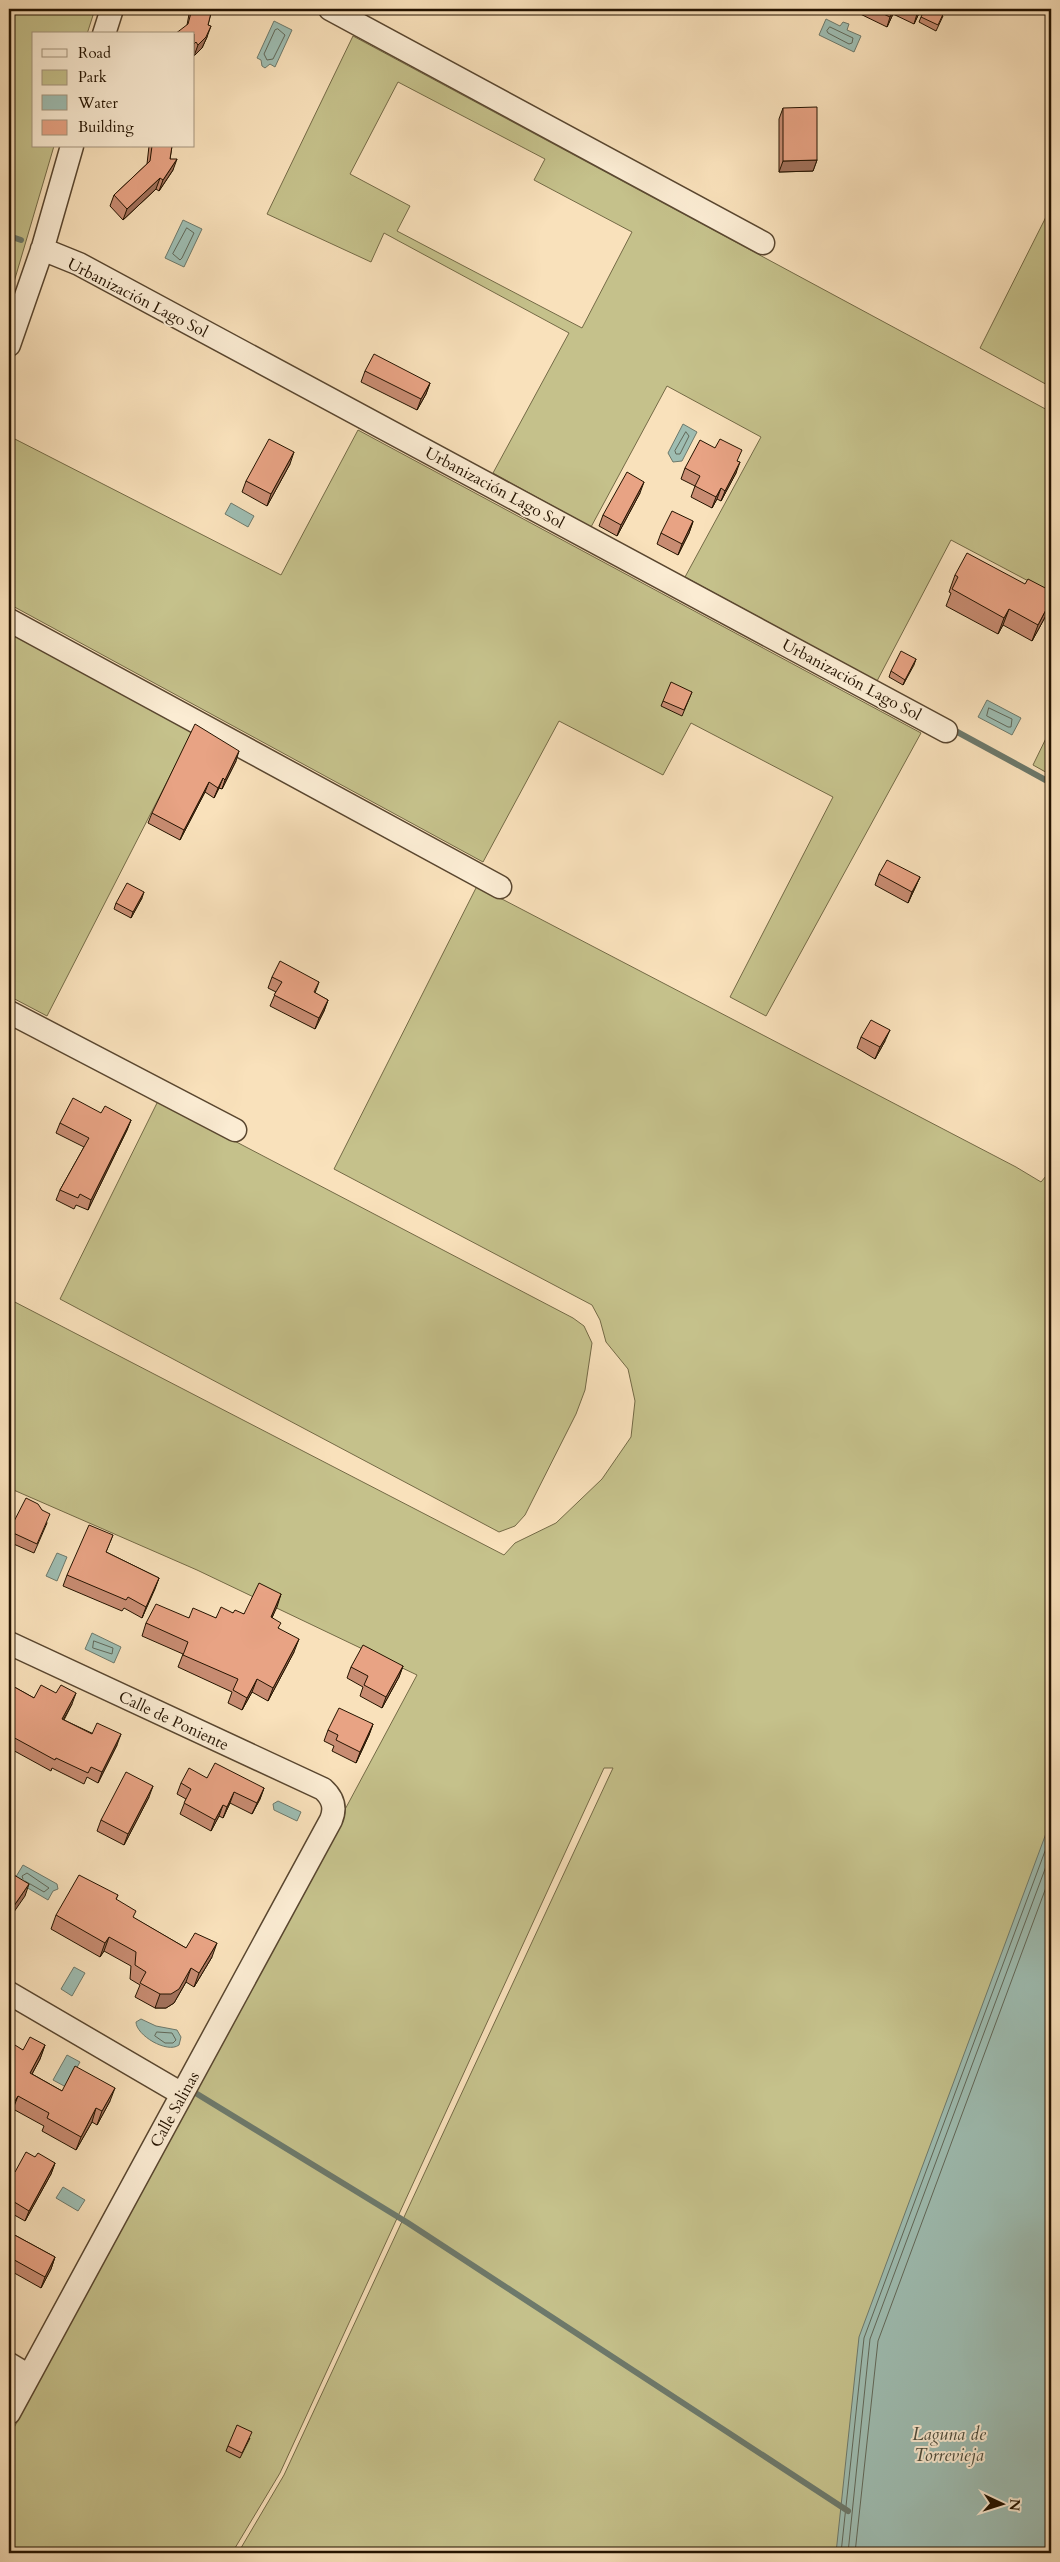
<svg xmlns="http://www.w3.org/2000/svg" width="1060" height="2562" viewBox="0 0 1060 2562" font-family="Cardo,serif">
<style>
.green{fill:#c5c18b;stroke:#746a46;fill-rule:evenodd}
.water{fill:#9ebdb2;stroke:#6d796b}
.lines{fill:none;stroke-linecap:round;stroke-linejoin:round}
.shore{stroke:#616859;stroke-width:1}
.stream{stroke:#6d796b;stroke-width:6}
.street-casing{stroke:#59462f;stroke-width:25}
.street{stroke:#fbecd3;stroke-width:22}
.wall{fill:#c88c72;stroke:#241300}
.shaded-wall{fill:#a2725c;stroke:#241300}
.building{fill:#e8a384;stroke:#241300}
.labels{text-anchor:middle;stroke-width:4;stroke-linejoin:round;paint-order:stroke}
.street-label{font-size:16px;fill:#241300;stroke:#fbecd3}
.water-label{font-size:18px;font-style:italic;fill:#4f4e3e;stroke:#fbecd3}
</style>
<rect width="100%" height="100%" fill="#f9e1bb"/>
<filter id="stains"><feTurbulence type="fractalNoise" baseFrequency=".004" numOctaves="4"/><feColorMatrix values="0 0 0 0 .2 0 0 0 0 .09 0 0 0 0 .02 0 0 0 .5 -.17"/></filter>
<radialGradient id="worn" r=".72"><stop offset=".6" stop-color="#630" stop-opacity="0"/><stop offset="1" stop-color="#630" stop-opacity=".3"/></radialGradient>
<!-- green -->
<path class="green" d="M9,9H95L87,34H34V146H54L9,299Z
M353,36L1051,412V593L951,540L877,681L685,577L761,437L667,386L591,527L493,473L569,333L384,233L371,262L267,214ZM398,82L545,159L534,180L632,232L582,328L397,231L410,206L350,174Z
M1051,207V387L980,348Z
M358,430L921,733L766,1016L730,997L833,797L691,723L663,775L559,721L483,862L9,604V436L281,575Z
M9,633L194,729L47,1016L9,996Z
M1051,728V775L1033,765Z
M477,886L1016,1167L1041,1182L1051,1170V2553H238L284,2475L613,1768H604L280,2473L232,2553H9V2437L417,1675L197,1570L9,1488V1299L504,1555L515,1543L556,1523L602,1479L631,1437L635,1401L628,1369L606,1342L600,1320L592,1305L334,1169Z
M158,1101L573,1318L584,1326L592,1343L585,1390L576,1414L525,1515L515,1526L499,1532L60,1299Z"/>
<!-- water -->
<path class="water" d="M826,19L840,26L843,22L849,24L847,30L861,36L854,52L819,35Z
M274,21L292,30L275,67L270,64L265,68L262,66L261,60L257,58Z
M183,220L202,229L184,267L165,258Z
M683,424L697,432L682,461L673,462L668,453Z
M231,503L254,516L248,527L225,514Z
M987,700L1021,718L1012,735L978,717Z
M57,1553L67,1557L57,1581L46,1576Z
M92,1633L121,1647L114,1663L85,1649Z
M278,1801L301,1812L297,1821L274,1810L273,1804Z
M1051,1820V2553H836L859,2337Z
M23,1865L57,1884L58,1889L53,1891L48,1900L14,1880Z
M74,1967L85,1973L72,1996L61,1989Z
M141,2019L156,2026L177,2030L181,2037L179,2045C167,2054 136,2035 136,2022Z
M67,2055L80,2062L66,2087L53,2080Z
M63,2187L85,2200L78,2211L56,2198Z"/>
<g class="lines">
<!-- shore -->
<path class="shore" d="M830,27L853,38L852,43L849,44L828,33L827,31Z
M278,29L285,35L273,59L267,60L264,54L275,30Z
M187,228L194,233L182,258L180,260L173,254Z
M686,432L689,436L680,454H676L675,451Z
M989,708L1012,719L1011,727H1008L987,716Z
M94,1641L113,1648L112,1654L93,1648Z
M23,1879L22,1876L27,1873L49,1888L44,1892L25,1881
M157,2032L172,2033L176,2040L173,2043H165L155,2036Z
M841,2553L864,2338L1051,1835
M848,2553L870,2339L1051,1853
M855,2553L878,2341L1051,1874"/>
<!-- stream -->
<path class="stream" d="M9,236L21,240
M950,728L1051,783
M189,2089L408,2223L848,2511"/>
<defs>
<path id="street" d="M330,9L763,243
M104,34L112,9
M42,249L79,264L946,731
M9,345L43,247L72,146
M9,620L500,887
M9,1012L235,1130
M9,1643L323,1789C333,1798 336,1808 331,1820L9,2413
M9,1993L182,2094
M9,2364L29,2376"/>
</defs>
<!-- street casing -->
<use href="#street" class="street-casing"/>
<!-- street -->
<use href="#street" class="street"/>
</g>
<!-- wall -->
<path class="wall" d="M190,9H212L208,25L207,37L202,48L194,56V34L187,25Z
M850,9H921L914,24L893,14L887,27Z
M943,16L936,31L919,22L921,17Z
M783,108L817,160L813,171L779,172V119Z
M149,146H172L170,159L173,170L159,191L156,189L123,220L110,206L114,195L147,164Z
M365,371L430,383L426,394L417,410L361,382Z
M738,461L736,473L721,501L717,499L712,508L691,497L695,486L681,479L685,468Z
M290,464L267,506L242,492L246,481Z
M640,493L617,536L599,526L603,515Z
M693,522L689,533L678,555L657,544L661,533Z
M955,575L1049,610L1032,641L1003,625L998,634L946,606L951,593L949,592Z
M916,659L903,685L889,677L891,671Z
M692,692L682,716L661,706L663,701Z
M236,761L222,789L219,788L214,798L205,792L180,840L148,823L152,813Z
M879,874L920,877L915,888L908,903L875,885Z
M142,898L131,918L114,909L116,903Z
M272,977L319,982L315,993L328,1000L324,1011L315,1029L270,1006L276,992L268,988Z
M861,1037L885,1041L875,1059L857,1048Z
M101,1113L131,1120L127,1130L88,1210L76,1205L74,1209L56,1200L60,1190L84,1147L56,1133L60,1123Z
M42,1510L47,1523L34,1553L9,1542V1531Z
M113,1535L106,1552L159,1578L142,1618L124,1608L122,1611L63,1586L67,1575Z
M281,1594L272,1618L294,1652L268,1701L252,1692L242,1710L228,1703L232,1692L178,1667L183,1654L142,1636L146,1623L189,1618H216L233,1613L244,1614Z
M403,1666L399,1677L382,1708L360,1696L363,1687L347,1678L351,1667Z
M9,1684L34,1698L72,1704L64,1720L117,1745L98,1783L87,1777L84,1784L52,1768L51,1771L9,1748Z
M373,1724L369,1735L356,1763L332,1751L334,1746L324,1741L328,1730Z
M207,1778L264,1788L260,1799L252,1814L230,1803L223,1818L219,1816L211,1831L180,1814L186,1799L177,1794L181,1783Z
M149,1797L124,1845L97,1831L101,1820Z
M118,1895L116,1899L134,1918L186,1948L212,1957L194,1987L186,1982L174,2003L166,2008H155L135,1997L140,1985L130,1979L131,1966L104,1951L100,1957L51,1929L56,1915Z
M9,2045L23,2050L45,2045L40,2059L32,2074L62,2091L110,2101L97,2125L92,2122L76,2150L42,2131L44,2126L13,2109L11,2114L9,2113Z
M35,2157L55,2163L51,2174L25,2221L9,2212V2168L15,2172Z
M9,2232L55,2257L51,2269L41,2288L9,2270Z
M250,2438L240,2458L226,2451L228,2446Z"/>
<!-- shaded-wall -->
<path class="shaded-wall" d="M894,9L893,14L887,27L890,17Z
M920,9H921L914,24L917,14Z
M211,26L207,37L202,48L194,56L198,45Z
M177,159L173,170L159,191L163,180Z
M817,160L813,171L779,172L783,161Z
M160,178L156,189L123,220L127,209Z
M430,383L426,394L417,410L421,399Z
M294,452L290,464L267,506L271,494Z
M740,462L736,473L721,501L725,491Z
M644,482L640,493L617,536L621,525Z
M721,488L717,499L712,508L716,497Z
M693,521L689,533L678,555L682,544Z
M1051,600V603L1049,610L1032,641L1038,625Z
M1009,609L1003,625L998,634L1004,618Z
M916,659L914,665L903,685L905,680Z
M239,751L236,761L222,789L225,780Z
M223,778L219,788L214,798L218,788Z
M209,782L205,792L180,840L184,830Z
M920,877L915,888L908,903L912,892Z
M144,892L142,898L131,918L133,912Z
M328,1000L324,1011L315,1029L319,1018Z
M890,1030L885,1041L875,1059L880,1047Z
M131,1120L127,1130L88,1210L91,1200Z
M159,1578L155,1589L142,1618L146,1607Z
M281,1594L277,1607L266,1630L271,1617Z
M299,1639L294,1652L268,1701L273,1688Z
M403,1666L399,1677L382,1708L386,1697Z
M257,1679L252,1692L242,1710L247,1698Z
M76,1693L72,1704L58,1729L62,1719Z
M373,1724L369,1735L356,1763L360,1752Z
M121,1734L117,1745L98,1783L102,1772Z
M153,1786L149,1797L124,1845L128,1834Z
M264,1788L260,1799L252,1814L257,1803Z
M234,1792L230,1803L223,1818L227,1807Z
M223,1805L219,1816L211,1831L215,1820Z
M29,1884L25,1896L9,1919V1913Z
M109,1937L104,1951L100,1957L105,1943Z
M217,1943L212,1957L194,1987L199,1973Z
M191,1968L186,1982L174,2003L166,2008H155L160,1994Z
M45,2045L40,2059L25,2087L30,2073Z
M115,2088L110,2101L97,2125L102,2111Z
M18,2096L13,2109L11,2114L15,2101Z
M96,2108L92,2122L76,2150L81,2137Z
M55,2163L51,2174L25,2221L29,2211Z
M55,2257L51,2269L41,2288L45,2277Z"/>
<!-- building -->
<path class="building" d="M192,9H212L208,25L211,26L206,37L198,45L196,42L194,44V34H175L188,24Z
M873,9H894L890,17Z
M906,9H920L917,14Z
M925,9H942L945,10L938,25L921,17Z
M817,107V160L783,161V108Z
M152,146H172L170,159H177L163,180L160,178L127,209L114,195L150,161Z
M374,354L430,383L421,399L365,371Z
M269,439L294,452L271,494L246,481Z
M720,439L742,450L737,461L740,462L725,491L721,488L716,497L695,486L700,476L685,468L700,440L715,448Z
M627,472L644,482L621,525L603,515Z
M672,511L693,521L682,544L661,533Z
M967,553L1025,584L1028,579L1051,591V600L1038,625L1009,609L1004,618L952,589L958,577L955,575Z
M901,651L916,659L905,680L891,671Z
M671,682L692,692L684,710L663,701Z
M195,724L239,751L225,780L223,778L218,788L209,782L184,830L152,813Z
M887,860L920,877L912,892L879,874Z
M127,883L144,892L133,912L116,903Z
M280,961L319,982L314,992L328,1000L319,1018L274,995L282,982L272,977Z
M871,1020L890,1030L880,1047L861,1037Z
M73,1098L101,1113L105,1106L131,1120L91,1200L80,1194L78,1198L60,1190L89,1138L60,1123Z
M26,1498L38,1504L42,1510L50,1514L37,1544L9,1531Z
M89,1525L113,1535L106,1552L159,1578L146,1607L128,1597L126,1600L67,1575Z
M259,1583L281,1594L271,1617L281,1623L278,1628L299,1639L273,1688L257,1679L247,1698L233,1690L238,1679L183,1655L188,1642L146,1623L156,1604L189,1618L193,1608L216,1618L221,1607L233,1613L235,1610L244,1614Z
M363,1645L403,1666L386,1697L364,1685L368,1676L351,1667Z
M9,1684L34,1698L41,1685L56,1693L61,1685L76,1693L62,1719L92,1734L97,1723L121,1734L102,1772L91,1767L88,1773L56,1758L55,1760L11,1736L9,1741Z
M339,1708L373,1724L360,1752L336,1740L338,1735L328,1730Z
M215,1763L264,1788L257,1803L234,1792L227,1807L223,1805L215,1820L184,1803L191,1789L181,1783L189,1768L207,1778Z
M126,1772L153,1786L128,1834L101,1820Z
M9,1872L29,1884L9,1913Z
M79,1875L118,1895L116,1899L136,1911L133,1917L186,1948L195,1933L217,1943L199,1973L191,1968L179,1989L171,1994H160L140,1983L146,1972L135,1965L136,1952L109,1937L105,1943L56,1915Z
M30,2037L45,2045L30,2073L62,2091L75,2066L115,2088L102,2111L96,2108L81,2137L47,2118L49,2113L18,2096L15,2101L9,2097V2045L10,2042L23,2050Z
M26,2152L35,2157L38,2153L55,2163L29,2211L11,2200L14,2195L9,2193V2168L15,2172Z
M9,2232L55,2257L45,2277L9,2257Z
M237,2425L252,2432L242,2453L228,2446Z"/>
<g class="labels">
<!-- street labels -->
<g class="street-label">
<text transform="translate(138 297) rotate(27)" y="6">Urbanización Lago Sol</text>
<text transform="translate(495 487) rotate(28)" y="6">Urbanización Lago Sol</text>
<text transform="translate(852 679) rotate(28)" y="6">Urbanización Lago Sol</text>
<text transform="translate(174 1720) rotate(25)" y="6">Calle de Poniente</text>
<text transform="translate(174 2109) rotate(-61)" y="6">Calle Salinas</text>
</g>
<!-- water labels -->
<g class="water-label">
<text x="949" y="2440">Laguna de<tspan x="949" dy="21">Torrevieja</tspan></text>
</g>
</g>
<!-- margin -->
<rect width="1060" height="2562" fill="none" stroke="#f9e1bb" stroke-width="30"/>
<rect x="10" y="10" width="1040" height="2542" fill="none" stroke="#241300" stroke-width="2.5"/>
<rect x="15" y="15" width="1030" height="2532" fill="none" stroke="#241300"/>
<!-- legend -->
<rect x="32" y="32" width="162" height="115" fill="#fbecd3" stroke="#a5957f"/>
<rect x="42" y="49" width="25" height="8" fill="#fbecd3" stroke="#a5957f"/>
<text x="78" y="58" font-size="15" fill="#241300">Road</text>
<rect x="42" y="70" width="25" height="15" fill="#c5c18b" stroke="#a5957f"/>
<text x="78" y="82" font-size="15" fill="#241300">Park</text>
<rect x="42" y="95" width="25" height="15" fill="#9ebdb2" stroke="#a5957f"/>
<text x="78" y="108" font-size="15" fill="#241300">Water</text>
<rect x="42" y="120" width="25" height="15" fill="#e8a384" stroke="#a5957f"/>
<text x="78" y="132" font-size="15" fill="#241300">Building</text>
<!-- north arrow -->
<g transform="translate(1002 2504) rotate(94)" stroke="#fbecd3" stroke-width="4" paint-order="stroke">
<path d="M0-4L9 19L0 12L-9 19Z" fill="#241300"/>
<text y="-8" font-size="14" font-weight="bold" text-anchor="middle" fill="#241300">N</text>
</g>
<rect width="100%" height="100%" filter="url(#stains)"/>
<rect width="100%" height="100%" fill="url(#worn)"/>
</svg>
